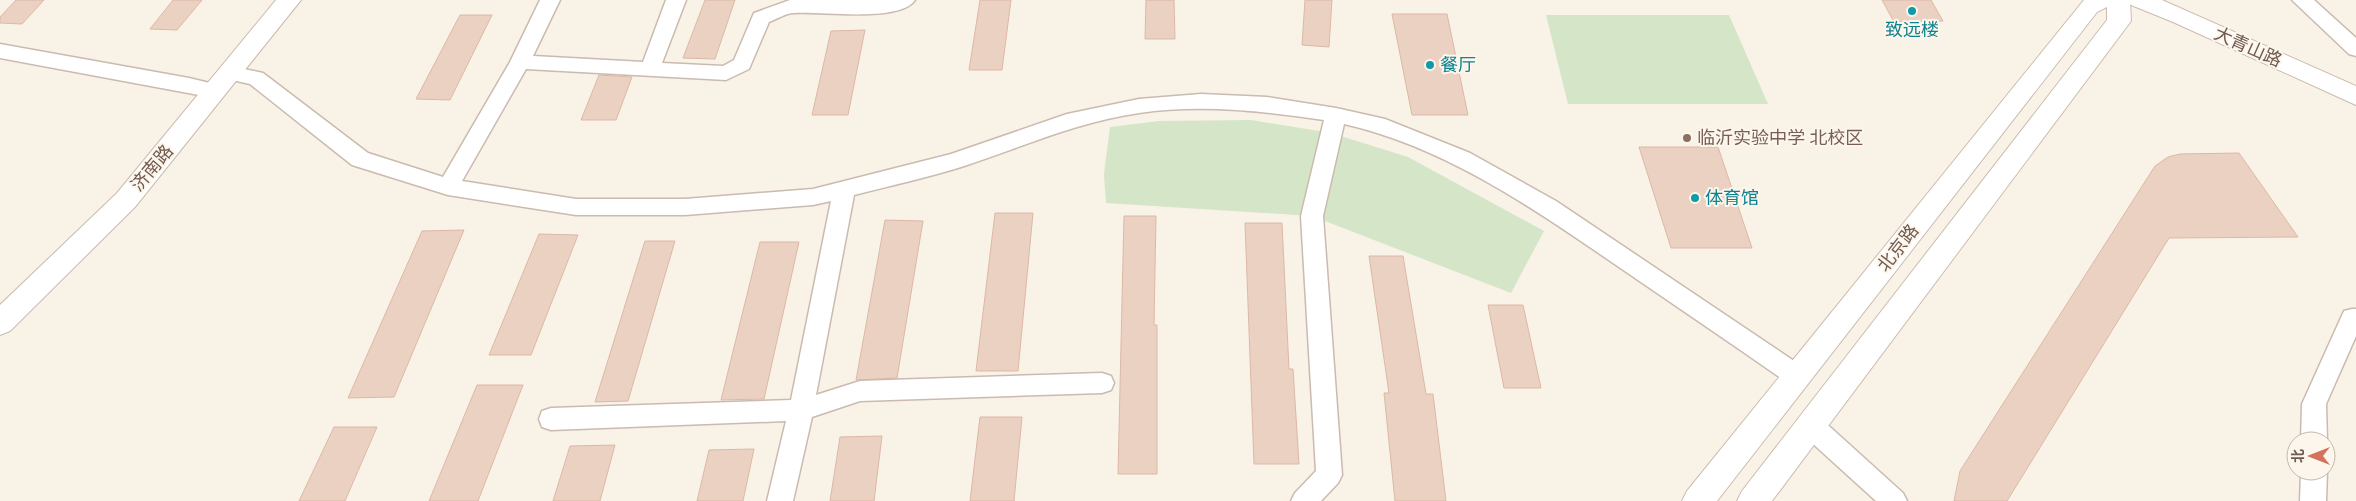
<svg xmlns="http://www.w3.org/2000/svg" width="2356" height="501" viewBox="0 0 2356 501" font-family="'IBM Plex Sans','Noto Sans SC',sans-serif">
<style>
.green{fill:#d5e5c8}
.building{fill:#ebd1c2;stroke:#dcb8a5}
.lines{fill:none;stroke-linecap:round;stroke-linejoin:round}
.minor-casing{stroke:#cabaaf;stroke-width:3}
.tertiary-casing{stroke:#cabaaf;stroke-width:2}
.secondary-casing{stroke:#cebcb0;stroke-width:2}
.minor{fill:#fff;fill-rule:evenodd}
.tertiary{fill:#fff;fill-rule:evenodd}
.secondary{fill:#fff;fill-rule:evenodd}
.culture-dot{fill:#0f9aa8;stroke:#fdf6ed;stroke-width:2}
.education-dot{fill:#8d6e63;stroke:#fdf6ed;stroke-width:2}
.labels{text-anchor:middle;stroke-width:4;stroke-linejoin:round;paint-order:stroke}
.culture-label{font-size:18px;fill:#0d838f;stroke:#fdf6ed;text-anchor:start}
.street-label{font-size:18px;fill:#705a4f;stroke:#fdf6ed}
.education-label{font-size:18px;fill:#785e54;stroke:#fdf6ed;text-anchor:start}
</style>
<rect width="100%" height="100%" fill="#f9f2e7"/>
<!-- green -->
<path class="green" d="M1546,15H1729L1768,104H1568Z
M1251,120L1331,133L1408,157L1544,231L1511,293L1312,216L1106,203L1104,174L1110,127L1159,121Z"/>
<!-- building -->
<path class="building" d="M16,0H44L22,24L0,23V17Z
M173,0H202L177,30L150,29Z
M705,0H735L715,59L683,58Z
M980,0H1011L1002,70H969Z
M1146,0H1174L1175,39H1145Z
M1305,0H1332L1329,47L1302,45Z
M1882,0H1931L1943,21L1894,22Z
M1392,14H1447L1468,115H1412Z
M460,15H492L450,100L416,99Z
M865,30L848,115H812L831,31Z
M599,75L632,77L616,120H581Z
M1639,147H1718L1752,248H1671Z
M2239,153L2298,237L2169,238L2007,501H1954L1960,471L2155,166L2168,157L2180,154Z
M995,213H1033L1018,371H976Z
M1124,216H1156L1154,325H1157V474H1118Z
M885,220L923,221L897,378L856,380Z
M1245,223H1282L1289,369H1293L1299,464H1254Z
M464,230L394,397L348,398L422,231Z
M539,234L578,235L531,355H489Z
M645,241H675L628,401L595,402Z
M760,242H799L764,399L721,400Z
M1369,256H1403L1426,394H1433L1446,501H1395L1384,393H1389Z
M1488,305H1523L1541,388H1504Z
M477,385H523L478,501H429Z
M980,417H1022L1014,501H970Z
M334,427H377L345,501H299Z
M882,436L874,501H830L840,437Z
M615,445L600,501H553L570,446Z
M754,449L743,501H697L709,450Z"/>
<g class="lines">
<defs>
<path id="minor" d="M540,0H560L533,56L643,62L666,0H686L662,63L723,66L734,60L754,13L790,0H915C900,23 820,11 794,13C786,13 777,19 769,22L749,69L726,80L526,69L462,181L576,199H685L813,189L951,154L1067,114L1139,99L1201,94L1267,97L1336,108L1385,119L1470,153L1556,201L1806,369L1809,376L1806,383L1797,386L1788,383C1732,344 1676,306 1619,267C1534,209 1446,147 1344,124L1323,216L1342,475L1338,483L1321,501H1291L1295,493L1316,471L1301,216L1324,120C1263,111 1201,104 1139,113C1076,122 1020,148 961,167C926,178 889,186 854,195L816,395L860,381L1102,373L1111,376L1114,383L1111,390L1102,393L860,401L812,417L793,501H767L786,421L551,430L542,427L539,419L542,411L551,408L791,400L831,201L813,205L685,215H576L448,195L352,165L250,84L223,78L220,73L223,68L230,66L263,73L368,153L443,177L510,62Z
M2292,0H2314L2356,38V56L2349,54Z
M0,44L189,78L222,86L225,91L222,96L215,98L0,58Z
M2352,309H2356V336L2326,404L2327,441H2301L2302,404L2344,311Z
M1810,414L1819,417L1903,493L1907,501H1876L1801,433L1798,425L1801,417Z
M2326,469L2327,471L2326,501H2300L2301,471Z"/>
<path id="tertiary" d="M276,0H301L135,207L10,331L0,335V305L117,193Z
M2127,0H2162L2356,86V105L2173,22L2131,5Z"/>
<path id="secondary" d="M2084,0H2130L2131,21L1772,501H1737L1742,491L2107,20V7L2097,12L1717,501H1682L1687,491Z"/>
</defs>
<!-- minor casing -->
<use href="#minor" class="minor-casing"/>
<!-- tertiary casing -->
<use href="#tertiary" class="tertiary-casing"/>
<!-- secondary casing -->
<use href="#secondary" class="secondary-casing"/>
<!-- minor -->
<use href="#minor" class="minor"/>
<!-- tertiary -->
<use href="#tertiary" class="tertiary"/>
<!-- secondary -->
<use href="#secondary" class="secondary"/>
</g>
<!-- markers -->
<g class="culture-dot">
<circle cx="1912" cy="11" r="5"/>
<circle cx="1430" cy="65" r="5"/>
<circle cx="1695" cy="198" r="5"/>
</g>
<circle class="education-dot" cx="1687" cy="138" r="5"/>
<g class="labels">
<!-- culture labels -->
<g class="culture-label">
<text x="1912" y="36" text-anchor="middle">致远楼</text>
<text x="1440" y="71">餐厅</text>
<text x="1705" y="204">体育馆</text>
</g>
<!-- street labels -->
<g class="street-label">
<text transform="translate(2248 47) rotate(24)" y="6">大青山路</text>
<text transform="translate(152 168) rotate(-50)" y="6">济南路</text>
<text transform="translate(1898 248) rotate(-52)" y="6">北京路</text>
</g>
<!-- education labels -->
<g class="education-label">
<text x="1697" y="144">临沂实验中学 北校区</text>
</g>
</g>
<!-- north arrow -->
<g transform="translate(2311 456) rotate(270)"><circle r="24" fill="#fdf6ed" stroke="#c5b8ae"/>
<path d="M0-4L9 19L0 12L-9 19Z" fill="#d3735c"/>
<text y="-8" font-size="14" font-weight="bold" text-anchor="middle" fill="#705a4f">北</text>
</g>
</svg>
